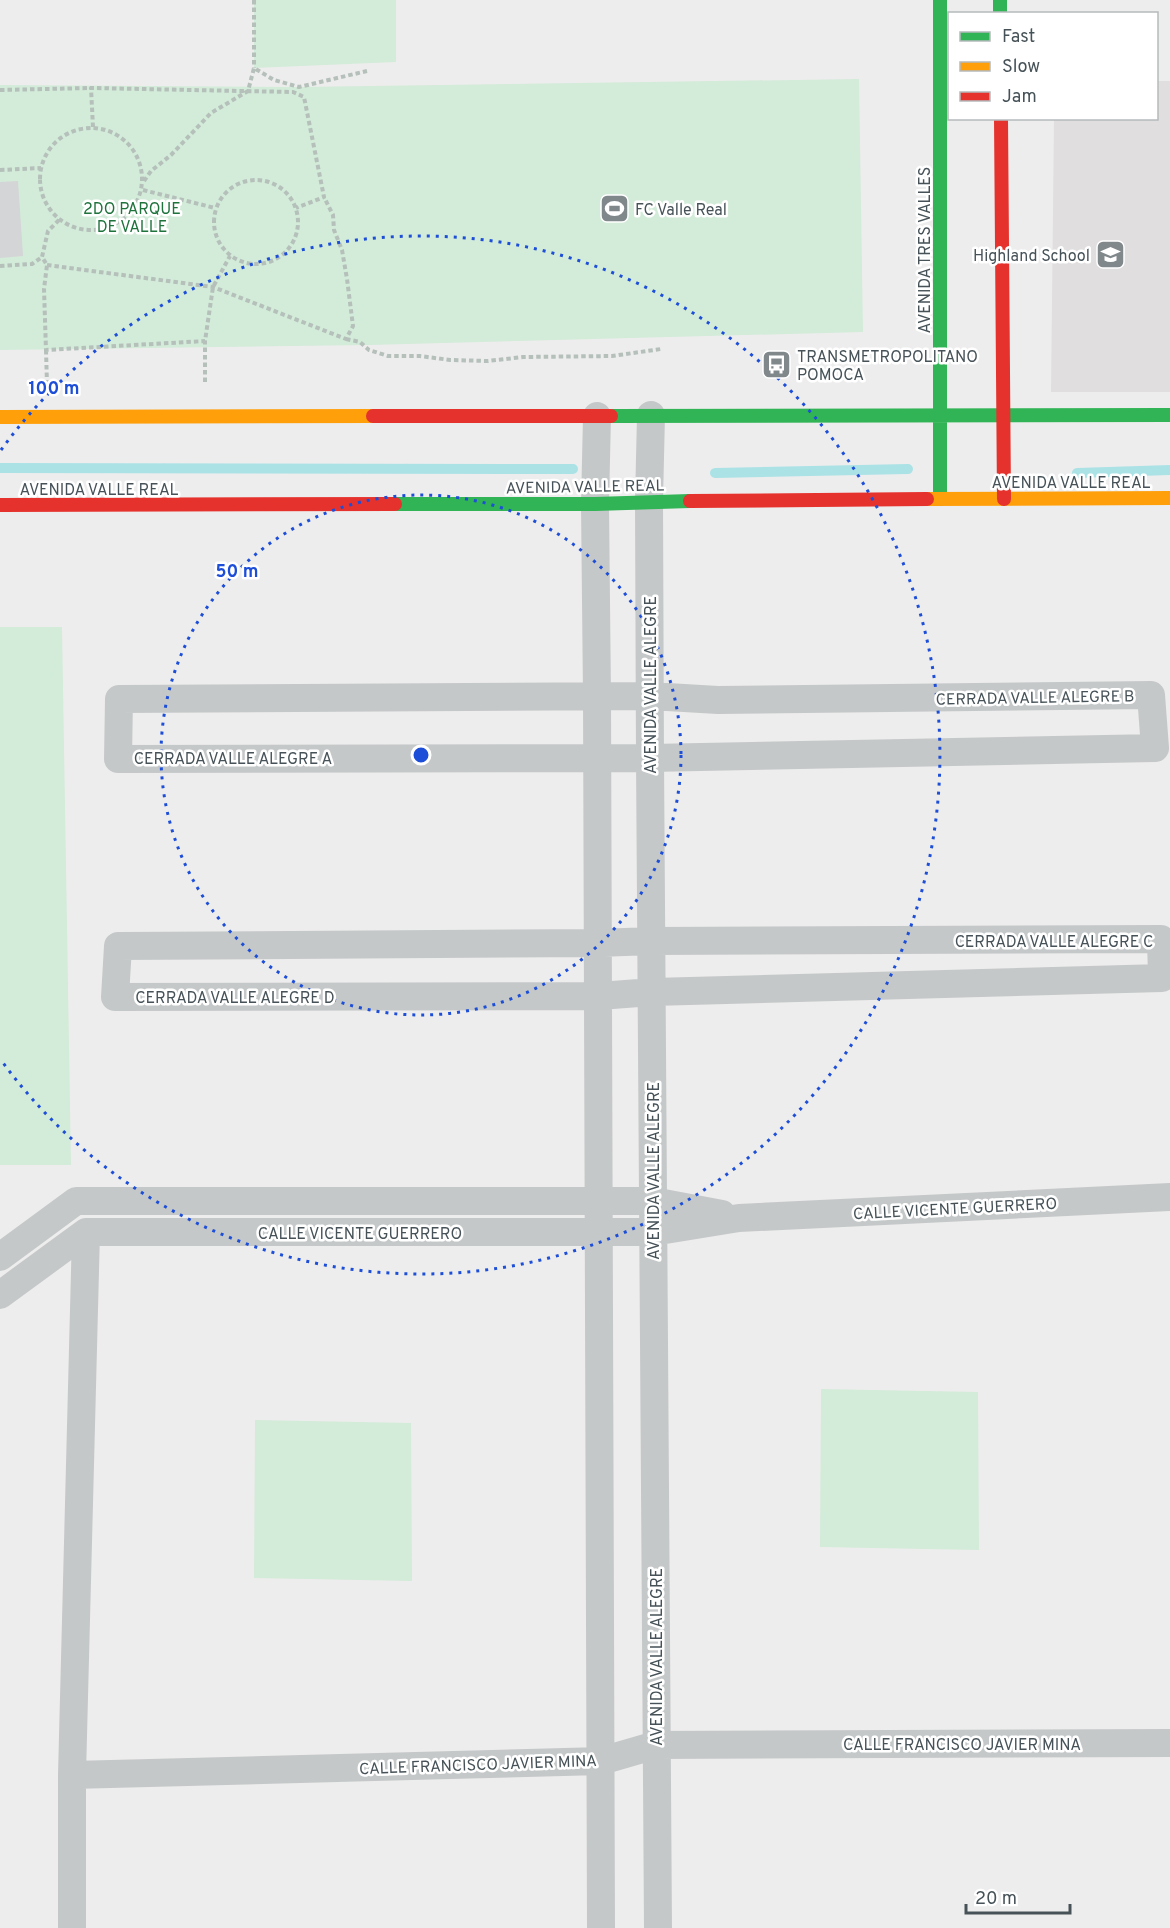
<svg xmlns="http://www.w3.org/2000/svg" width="1170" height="1928" viewBox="0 0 1170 1928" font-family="Overpass,sans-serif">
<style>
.education{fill:#e0dedf}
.green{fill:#d3ebd9}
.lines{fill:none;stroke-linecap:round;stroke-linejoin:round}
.stream{stroke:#abe2e6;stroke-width:10}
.building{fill:#d4d5d6}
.path{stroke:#b5c0bb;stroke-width:4;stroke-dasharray:4.5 3;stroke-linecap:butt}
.street{stroke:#c5c8c9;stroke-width:28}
.fast{stroke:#30b455;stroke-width:14}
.slow{stroke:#ff9f0a;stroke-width:14}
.jam{stroke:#e5322d;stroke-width:14}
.ring{fill:none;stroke:#1d4ed8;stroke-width:3;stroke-dasharray:3 6}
.labels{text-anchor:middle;stroke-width:5;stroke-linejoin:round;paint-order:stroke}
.park-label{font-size:16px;fill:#1e723c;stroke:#fff}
.poi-label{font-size:16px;fill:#465258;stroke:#fff;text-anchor:start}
.street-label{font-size:16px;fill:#465258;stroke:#fff}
.centre{fill:#1d4ed8;stroke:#fff;stroke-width:3}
.ring-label{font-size:18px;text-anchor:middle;font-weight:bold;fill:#1d4ed8;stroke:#fff;stroke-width:5;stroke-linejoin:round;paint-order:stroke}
</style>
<rect width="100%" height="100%" fill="#eeeded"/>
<!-- education -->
<path class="education" d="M1157,81H1170V392H1051L1054,119L1156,118Z"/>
<!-- green -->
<path class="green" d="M254,0H396V62L254,68Z
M859,79L863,332L369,345L0,350V85L299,87Z
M0,627H62L71,1165H0Z
M821,1389L978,1392L979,1550L820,1547Z
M255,1420L411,1423L412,1581L254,1578Z"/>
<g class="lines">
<!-- stream -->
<path class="stream" d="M0,468L573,469
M715,473L908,469
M1077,473L1170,470"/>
</g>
<!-- building -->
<path class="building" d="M18,181L23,256L0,258V182Z"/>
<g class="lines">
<!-- path -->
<path class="path" d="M254,0V68
M0,90L91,88
M93,127L91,88L293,92L304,97L324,197L296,208
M40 179a51 51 0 1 1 102 0a51 51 0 1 1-102 0Z
M0,170L41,168
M214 222a42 42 0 1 1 84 0a42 42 0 1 1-84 0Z
M144,181L151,171L171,155L211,113L248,91L254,68L274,80L299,87L367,71
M143,190L215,208
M59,220L48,231L42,257L47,265L44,289L46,350L205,341L213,287L230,256
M47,265L213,287L346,339L353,326L347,279L342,250L334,230L333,215L324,197
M0,266L32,264L42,257
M346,339L360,342L369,350L388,356H420L450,360L488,361L523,357L612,356L661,349
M46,350L47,385
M205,382V341"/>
<!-- street -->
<path class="street" d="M651,415L649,501L650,758L658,1928
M597,416L595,504L597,697L601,1928
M1151,695L1155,748L650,758L118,759L119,699L650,696L718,700Z
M1161,939L1162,978L652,992L599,996L115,997L118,946L598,943L652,941Z
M0,1257L76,1201H653L722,1214
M0,1295L86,1232H653L739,1218L1170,1197
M72,1775L601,1761L656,1745L1170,1743
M72,1928V1775L86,1232"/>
<!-- fast -->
<path class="fast" d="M940,0V499
M1000,0V14
M611,416L1170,415
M395,504H595L690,501"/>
<!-- slow -->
<path class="slow" d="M0,417L373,416
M927,499L1170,498"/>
<!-- jam -->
<path class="jam" d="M1001,118L1004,499
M373,416H611
M690,501L927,499
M0,505L395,504"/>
</g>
<!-- distance rings -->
<g class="ring">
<circle cx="421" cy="755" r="260"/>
<path d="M1 450A519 519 0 1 1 1 1060"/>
</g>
<!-- icons -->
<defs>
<symbol id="stadium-square" viewBox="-11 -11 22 22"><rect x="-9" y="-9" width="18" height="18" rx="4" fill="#81888c" stroke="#fff"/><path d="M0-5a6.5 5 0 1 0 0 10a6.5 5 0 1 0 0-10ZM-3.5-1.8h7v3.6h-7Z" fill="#fff"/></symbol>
<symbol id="school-square" viewBox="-11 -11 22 22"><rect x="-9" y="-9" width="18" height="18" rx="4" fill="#81888c" stroke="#fff"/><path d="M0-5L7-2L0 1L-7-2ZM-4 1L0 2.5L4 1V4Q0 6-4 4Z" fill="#fff"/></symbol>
<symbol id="bus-square" viewBox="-11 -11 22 22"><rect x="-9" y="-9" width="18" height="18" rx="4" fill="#81888c" stroke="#fff"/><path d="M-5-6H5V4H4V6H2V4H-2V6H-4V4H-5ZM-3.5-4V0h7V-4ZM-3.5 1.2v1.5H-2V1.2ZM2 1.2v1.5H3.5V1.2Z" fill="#fff"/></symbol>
</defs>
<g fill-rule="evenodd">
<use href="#stadium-square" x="598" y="192" width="33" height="33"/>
<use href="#school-square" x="1094" y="238" width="33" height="33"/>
<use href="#bus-square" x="760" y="348" width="33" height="33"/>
</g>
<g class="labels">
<!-- park labels -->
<g class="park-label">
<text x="132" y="214">2DO PARQUE<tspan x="132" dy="18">DE VALLE</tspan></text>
</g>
<!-- poi labels -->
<g class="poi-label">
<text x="635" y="215">FC Valle Real</text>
<text x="1090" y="261" text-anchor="end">Highland School</text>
<text x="797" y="362">TRANSMETROPOLITANO<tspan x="797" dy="18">POMOCA</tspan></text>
</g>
<!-- street labels -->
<g class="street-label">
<text transform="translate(924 250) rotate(-90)" y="6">AVENIDA TRES VALLES</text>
<text x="1071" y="488">AVENIDA VALLE REAL</text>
<text transform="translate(585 486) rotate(-1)" y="6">AVENIDA VALLE REAL</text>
<text x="99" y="495">AVENIDA VALLE REAL</text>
<text transform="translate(650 685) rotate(-90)" y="6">AVENIDA VALLE ALEGRE</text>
<text transform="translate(1035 697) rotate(-1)" y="6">CERRADA VALLE ALEGRE B</text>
<text x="233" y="764">CERRADA VALLE ALEGRE A</text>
<text x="1054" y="947">CERRADA VALLE ALEGRE C</text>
<text x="235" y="1003">CERRADA VALLE ALEGRE D</text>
<text transform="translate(653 1171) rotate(-90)" y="6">AVENIDA VALLE ALEGRE</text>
<text transform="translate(955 1208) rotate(-3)" y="6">CALLE VICENTE GUERRERO</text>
<text x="360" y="1239">CALLE VICENTE GUERRERO</text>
<text transform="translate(656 1657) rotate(-90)" y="6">AVENIDA VALLE ALEGRE</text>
<text x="962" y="1750">CALLE FRANCISCO JAVIER MINA</text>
<text transform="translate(478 1764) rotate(-2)" y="6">CALLE FRANCISCO JAVIER MINA</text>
</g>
</g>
<circle cx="421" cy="755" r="9" class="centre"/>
<g class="ring-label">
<text x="54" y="394">100 m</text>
<text x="237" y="577">50 m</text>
</g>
<!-- legend -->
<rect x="948" y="12" width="210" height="108" fill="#ffffff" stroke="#b5babc" stroke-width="1.5"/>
<rect x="960" y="32" width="30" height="9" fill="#30b455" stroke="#b5babc" stroke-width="1.5"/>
<text x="1002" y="42" font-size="18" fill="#465258">Fast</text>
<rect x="960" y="62" width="30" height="9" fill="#ff9f0a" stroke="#b5babc" stroke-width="1.5"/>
<text x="1002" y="72" font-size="18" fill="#465258">Slow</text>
<rect x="960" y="92" width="30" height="9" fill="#e5322d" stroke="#b5babc" stroke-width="1.5"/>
<text x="1002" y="102" font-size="18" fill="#465258">Jam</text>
<!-- scale -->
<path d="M966 1904v9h104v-9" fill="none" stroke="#465258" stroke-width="3"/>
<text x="975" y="1904" font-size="18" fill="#465258" stroke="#ffffff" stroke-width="4.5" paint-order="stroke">20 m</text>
</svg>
